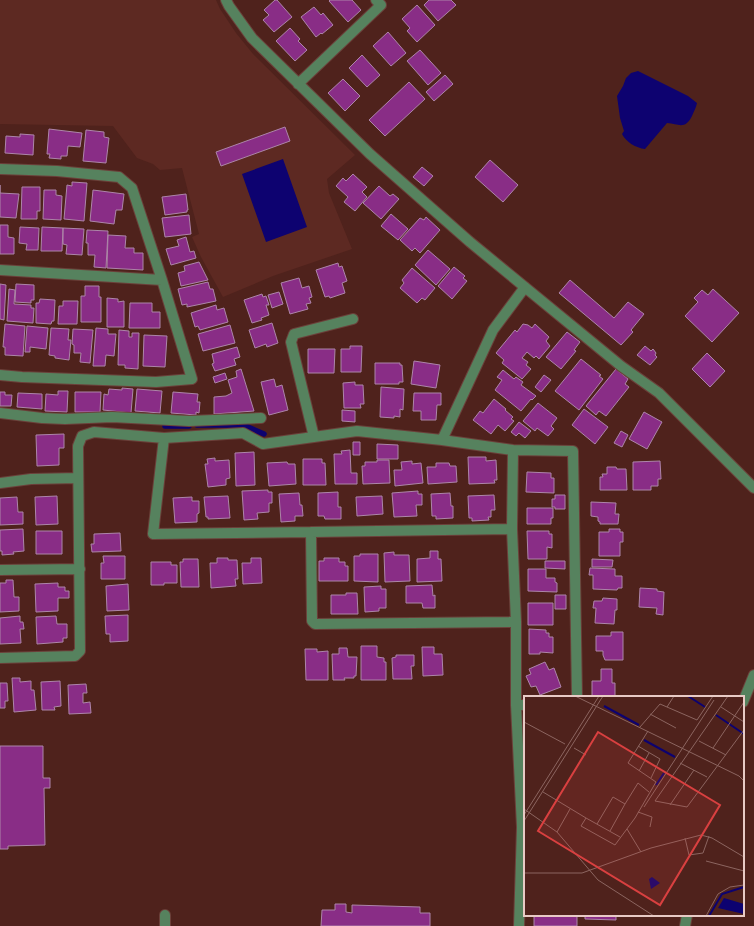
<svg xmlns="http://www.w3.org/2000/svg" width="754" height="926" viewBox="0 0 754 926" font-family="Spectral,serif">
<style>
.built{fill:#5d2922}
.water{fill:#0d0270}
.lines{fill:none;stroke-linecap:round;stroke-linejoin:round}
.stream{stroke:#0d0270;stroke-width:5.5}
.building{fill:#892d86;stroke:#ad85a9}
.minor-casing{stroke:#6b403a;stroke-width:12}
.minor{stroke:#56825e;stroke-width:10}
.inset-river{fill:none;stroke:#0d0270;stroke-width:2}
.inset-road{fill:none;stroke:#8c6560;stroke-width:1}
.view{fill:#d94040;fill-opacity:0.15;stroke:#d94040;stroke-width:2}
.inset-edge{fill:none;stroke:#e8cac5;stroke-width:2}
</style>
<rect width="100%" height="100%" fill="#4f221c"/>
<!-- built -->
<path class="built" d="M0,0H216L220,9L236,33L253,54L355,155L327,179L329,193L352,249L273,276L223,297L201,257L192,237L199,234L182,168L160,170L153,164L137,158L113,126L0,124Z"/>
<!-- water -->
<path class="water" d="M638,71L688,96L697,103C696,108 694,111 692,116C685,130 679,124 667,123L645,149C636,148 626,142 622,134L624,131L620,118L617,96L623,86L626,78L631,73Z
M283,159L307,227L266,242L242,174Z"/>
<g class="lines">
<!-- stream -->
<path class="stream" d="M197,425H243L264,434
M165,426H189"/>
</g>
<!-- building -->
<path class="building" d="M275,0H277L292,17L274,32L263,20L269,15L264,10Z
M330,0H352L361,10L348,22L329,1Z
M429,0H451L456,5L438,21L424,5Z
M417,5L435,25L417,42L407,31L410,28L402,19Z
M314,7L321,15L323,13L333,25L322,34L321,33L316,37L301,17Z
M290,28L300,39L298,41L307,50L295,61L276,41Z
M388,32L406,53L391,66L373,46Z
M420,50L441,73L428,85L407,61Z
M362,55L380,75L367,87L349,68Z
M445,75L453,84L434,101L426,92Z
M343,79L360,96L345,111L328,93Z
M409,82L425,99L385,136L369,120Z
M285,127L290,141L221,166L216,152Z
M49,129L82,133L80,147L68,146L67,156H61V159L49,158L50,154H47Z
M86,130L104,132V137L109,138L106,163L83,161Z
M20,134L34,135L33,155L5,153L6,136L20,137Z
M490,160L518,185L503,202L475,177Z
M422,167L433,176L424,186L413,177Z
M353,174L367,187L362,192L367,197L355,211L344,202L348,197L336,186L343,178L346,181Z
M72,182L87,183L84,221L64,219L67,185L72,186Z
M0,185V193L19,194L16,218L0,217Z
M379,186L390,196L393,194L399,199L381,219L363,203Z
M22,187H40V211H37V219H21Z
M44,190H56V195L62,196L61,220L43,219Z
M93,190L124,194L122,210H116L114,224L90,221Z
M186,194L188,210H187V212L165,215L162,197Z
M391,214L408,229L398,240L381,226Z
M189,215L191,234L165,237L162,218Z
M426,217L440,230L420,253L415,248L412,251L400,240L420,218L424,220Z
M0,225H8V237L14,238V254H0Z
M20,227L39,228L38,250H26L27,244L19,243Z
M42,227L63,228L62,251H41Z
M63,228L84,229L82,255L66,254L67,245L63,244Z
M87,230L108,231L106,268L94,267L95,255H88V243H86Z
M108,235L126,236L125,248H134V253H143V270L107,268Z
M186,237L190,252L194,251L196,258L171,265L166,249L179,246L177,240Z
M428,250L450,269L436,285L415,265Z
M199,262L208,280L181,286L178,273L185,271L184,266Z
M338,263L339,267L342,266L347,281L342,283L345,293L330,298L329,296L325,297L316,270Z
M454,267L465,276L463,278L467,281L452,299L438,286Z
M412,268L435,288L425,300L422,298L417,303L400,288L404,283L402,280Z
M299,278L302,288L309,286L312,297L309,298L311,303L306,304L308,309L290,314L281,283Z
M570,280L614,318L628,302L644,314L631,330L633,332L621,345L559,293Z
M208,282L210,289H213L216,301L187,307V304L182,305L178,289Z
M0,284L6,285L4,320L0,319Z
M16,284L34,285V300H31V303L15,302Z
M85,286H99V297H101V322H81V296H85Z
M9,289L15,290L14,304L31,305V308H34L33,323L7,321Z
M713,289L739,313L712,342L685,316L698,302L694,298L702,290L708,295Z
M279,292L283,304L272,308L268,295Z
M262,294L263,297L266,296L269,305H266L269,315L261,318L262,320L252,323L244,300Z
M107,298L118,299V302L124,301V327H107Z
M40,299L55,300L54,321H52L51,324L36,323V303H39Z
M63,301H78L77,324H58L59,306H63Z
M130,303H152V312H160V328H129Z
M216,305L217,310L224,308L228,322L200,330L198,326L195,327L191,313Z
M272,323L278,343L267,347L266,344L255,348L249,330Z
M5,324L25,326L23,356L5,355V347H3Z
M523,324L528,325L532,328L535,324L549,337L546,341L550,346L539,359L536,356L534,358L527,352L522,358L528,362L526,365L531,369L522,379L502,363L504,360L496,353L515,330L517,332Z
M230,325L235,343L203,351L198,334Z
M27,326L48,328L46,349L30,347V352H25Z
M51,328L69,329L68,340H71L69,360L55,358V356L49,355Z
M96,328L108,329V334H116L114,356L106,355L105,366H93Z
M73,329L93,330L90,363L80,362L81,353H74V345L72,344Z
M119,330L129,331V337H132V333H139L138,369L125,368V365H118Z
M567,332L580,342L574,350L576,351L561,369L546,357Z
M144,335L167,336L165,367L143,366Z
M350,346H362L361,372H341V349H350Z
M645,346L651,351L653,349L656,353L655,355L657,357L650,365L637,355Z
M237,347L240,357L234,359L236,365L215,371L212,364L214,363L212,354Z
M308,349H335L334,373H308Z
M707,353L725,371L710,387L692,369Z
M581,359L601,375L599,376L603,379L579,410L555,391Z
M414,361L440,365L436,388L411,384Z
M375,363H400V365H402L403,382H399V384H375Z
M241,369L254,411L214,414V397L226,396L232,393L228,380L237,377L236,371Z
M616,369L628,379L625,384L629,387L606,416L599,411L596,415L586,406Z
M503,370L514,379L516,377L523,382L521,385L536,396L532,400L531,399L521,411L495,390L502,380L497,377Z
M225,373L227,379L215,383L213,377Z
M544,375L551,380L541,392L535,387Z
M274,379L276,387L282,385L288,410L269,415L261,382Z
M355,382V385H363L364,404H360L361,408H344L343,383Z
M381,387L404,389L403,410L400,409V417L394,416V418L380,417Z
M122,388L133,389L131,413L103,410L104,394L108,395L109,389L122,390Z
M137,389L162,391L160,413L135,411Z
M58,391H68L67,412L45,411L46,394L58,395Z
M0,392H5V395H12L11,406H0Z
M75,392H101L100,412H75Z
M173,392L198,394L197,402H200L199,413L196,412V415L171,413Z
M18,393L42,394V409L17,407Z
M414,393H441V405H437L436,420H421V411H413Z
M494,399L506,409L505,410L513,417L511,419L514,421L505,431L498,425L491,434L473,420L480,411L483,413Z
M538,403L557,418L551,426L554,429L548,436L537,428L535,431L523,421Z
M584,409L608,427L595,444L572,425Z
M342,410L355,411V422L342,421Z
M644,412L662,422L647,449L629,439Z
M519,422L531,431L525,438L519,433L516,436L511,432Z
M621,431L628,435L622,447L614,443Z
M64,434V448H59V465L37,466L36,435Z
M353,442H360V455H353Z
M377,444L398,445V459H377Z
M350,450L351,473H357V484H335L334,454H342L341,451Z
M254,452L255,485L236,486L235,453Z
M468,457H486V461L496,460L497,480H494L495,483L469,484Z
M215,458V461L229,460L230,478L226,479V485L208,487L205,464H208L207,459Z
M303,459H322V463H325L326,485H303Z
M377,460H389L390,483L363,484L362,466H365V462H377Z
M412,461V464L421,463L423,483L395,486L394,470H402L401,462Z
M660,461L661,479H658V486H651V490H633V462Z
M287,462L288,464H295L296,484L269,486L267,463Z
M436,463H449L450,466H456L457,482L428,484L427,467H436Z
M607,467H616L617,469H626L627,490H600V477H603L602,474H607Z
M527,472L551,473V478H554V493L526,492Z
M268,490V492H272V503H269V512L257,513L258,519L244,520L242,491Z
M418,491V494H422V505H416L417,516L394,517L392,493Z
M338,492V507H341V519H325L324,516H318V493Z
M299,493L300,505H302L303,516H295V521L281,522L279,494Z
M450,493L451,506H453V518L436,519V516H432L431,494Z
M494,495L495,510H491V517H488L489,520L472,521V518H469L468,496Z
M555,495H565V509H555V507H552V499H555Z
M57,496L58,524L36,525L35,497Z
M228,496L230,518L208,519V517H206L204,497Z
M382,496L383,514L357,516L356,497Z
M17,497L18,512H23V524L0,525V498Z
M192,497V501H199V513L197,514V522L175,523L173,498Z
M591,502L616,503L615,514H619L618,524H600V522L598,521V517L591,516Z
M527,508H553V518H551V524H527Z
M23,529L24,551L13,552L14,554L2,555V551H0V530Z
M609,529H620V532H623V542H620V556H599V532H609Z
M36,531H62V554H36Z
M527,531H549V534H552V548L547,547V559H528Z
M120,533L121,551L92,552L91,544H94V534Z
M430,551H438V559H441L442,581L417,582V559L430,558Z
M394,552V555H409L410,581L385,582L384,553Z
M360,554H378V582L354,581V556H360Z
M103,556H125V579H101V563H104Z
M217,558H228V560H237L238,579H235L236,586L211,588L210,563H217Z
M251,558H261L262,583L243,584L242,563H251Z
M324,558H339V562H345V566H348V581H319V561H324Z
M183,559H198L199,587H181L180,562H183Z
M592,559L613,560L612,567H592Z
M545,561H565V569L545,568Z
M151,562H171V565H177V583H164V585H151Z
M590,568L615,569V576H622V588H618L617,590L593,589V575H589Z
M528,569H546V578H555V582L557,583V592L528,591Z
M6,580H13L14,597H19V611L0,612V583H6Z
M58,583V587H65V591H69V598H58V611L36,612L35,584Z
M128,584L129,610L107,611L106,586Z
M432,585L433,596L435,595V608H423L422,603H406V586Z
M381,586V589H386V608H379V611L365,612L364,587Z
M640,588L657,589V591L664,592L663,615L656,614L657,608L639,607Z
M346,593H357L358,614H331V595H346Z
M555,595H566V609H555Z
M603,598L617,599V610H615L614,624L595,623L596,608H593L594,601H602Z
M528,603H553V625H528Z
M128,615V641L110,642V634H106L105,616Z
M20,616V622H23L24,629H20L21,643L0,644V618Z
M56,616L57,624H67V638H63V642L37,644L36,617Z
M529,629L546,630V633H549V637H553V653L540,652V654H529Z
M611,632H623V660H605L603,655V651H596V636H611Z
M361,646H377V657L384,658V662H386V680H361Z
M422,647H434V654H442L443,675L423,676Z
M339,648H347L348,657H357L356,676H354V678H344L345,680H333L332,654H339Z
M305,649H317V652L328,651V680H306Z
M396,655H414V666H411L412,679H393L392,658L396,657Z
M545,662L549,670L554,668L561,687L540,695L536,686L531,687L526,676L531,674L529,669Z
M601,669H612V683H615V697H592V681H601Z
M12,678H20V682L31,681V690H34L36,710L14,712Z
M60,681L61,706L54,707L55,710H42L41,682Z
M0,683H7L8,701H5V708H0Z
M86,684L87,693H83V703L90,702L91,713L69,714L68,685Z
M0,746H43V778H50V788H44L45,845L8,846V849H0Z
M335,904H346V912L352,913V905L420,907V913H430V926H321L322,910H335Z
M534,915H577V926H534Z
M585,915H616V920L585,919Z"/>
<g class="lines">
<defs>
<path id="minor" d="M226,0L229,6L252,38L370,154L470,242L621,366L659,393L754,488
M298,84L381,5L376,0
M0,169L57,171L119,177L132,188L162,280L192,379L156,382L22,377L0,375
M0,270L162,280
M0,413L42,418L65,419L112,417L189,421L261,418
M314,437L291,342L294,334L353,319
M164,438L153,534L311,532L312,621L315,624L516,622
M442,440L493,330L525,287
M513,450L512,529L516,622V705H525
M0,483L31,479L78,478
M311,532L512,529
M0,570L80,569
M0,658L75,656L80,651L78,446L82,436L94,432L164,438L243,433L263,444L357,431L442,440L513,450L573,451L577,697
M743,702L754,675
M516,705L522,827L519,926
M165,915V926
M685,926L687,915"/>
</defs>
<!-- minor casing -->
<use href="#minor" class="minor-casing"/>
<!-- minor -->
<use href="#minor" class="minor"/>
</g>
<!-- overview -->
<g transform="translate(524 696)">
<rect width="220" height="220" fill="#4f221c"/>
<path d="M128,181L136,187L127,193L125,183ZM200,202L220,208V218L194,212Z" fill="#0d0270"/>
<path class="inset-river" d="M164,0L181,11M80,10L115,29M192,19L220,38M120,44L151,61M132,89L140,77M185,220L198,198L220,191"/>
<path class="inset-road" d="M51,0L215,80L220,85M204,0L131,105L163,111L220,34M143,11L150,0M197,11L220,26M126,18L152,32M0,26L41,48M116,31L136,8L173,24L189,0M175,45L202,59M114,50L136,63L127,82M50,52L62,59M189,52L220,6M156,67L183,81M115,75L125,57M19,96L62,122M146,109L170,74M120,111L190,4M0,113L33,136L74,184L130,220M114,116L128,121L126,131M0,119L75,0M0,125L79,0M73,128L89,101L101,108L114,87L125,96M103,133L117,156M86,135L101,108M33,136L46,113M96,141L62,122L57,130L91,149L111,122L132,86L104,67L124,35M161,142L165,159L179,157L185,140M182,165L220,175M0,177H58L127,152L177,139L188,142L220,161M182,220L194,198L206,191L220,189"/>
<path class="view" d="M74,36L196,109L136,209L14,135Z"/>
<rect width="220" height="220" class="inset-edge"/>
</g>
</svg>
